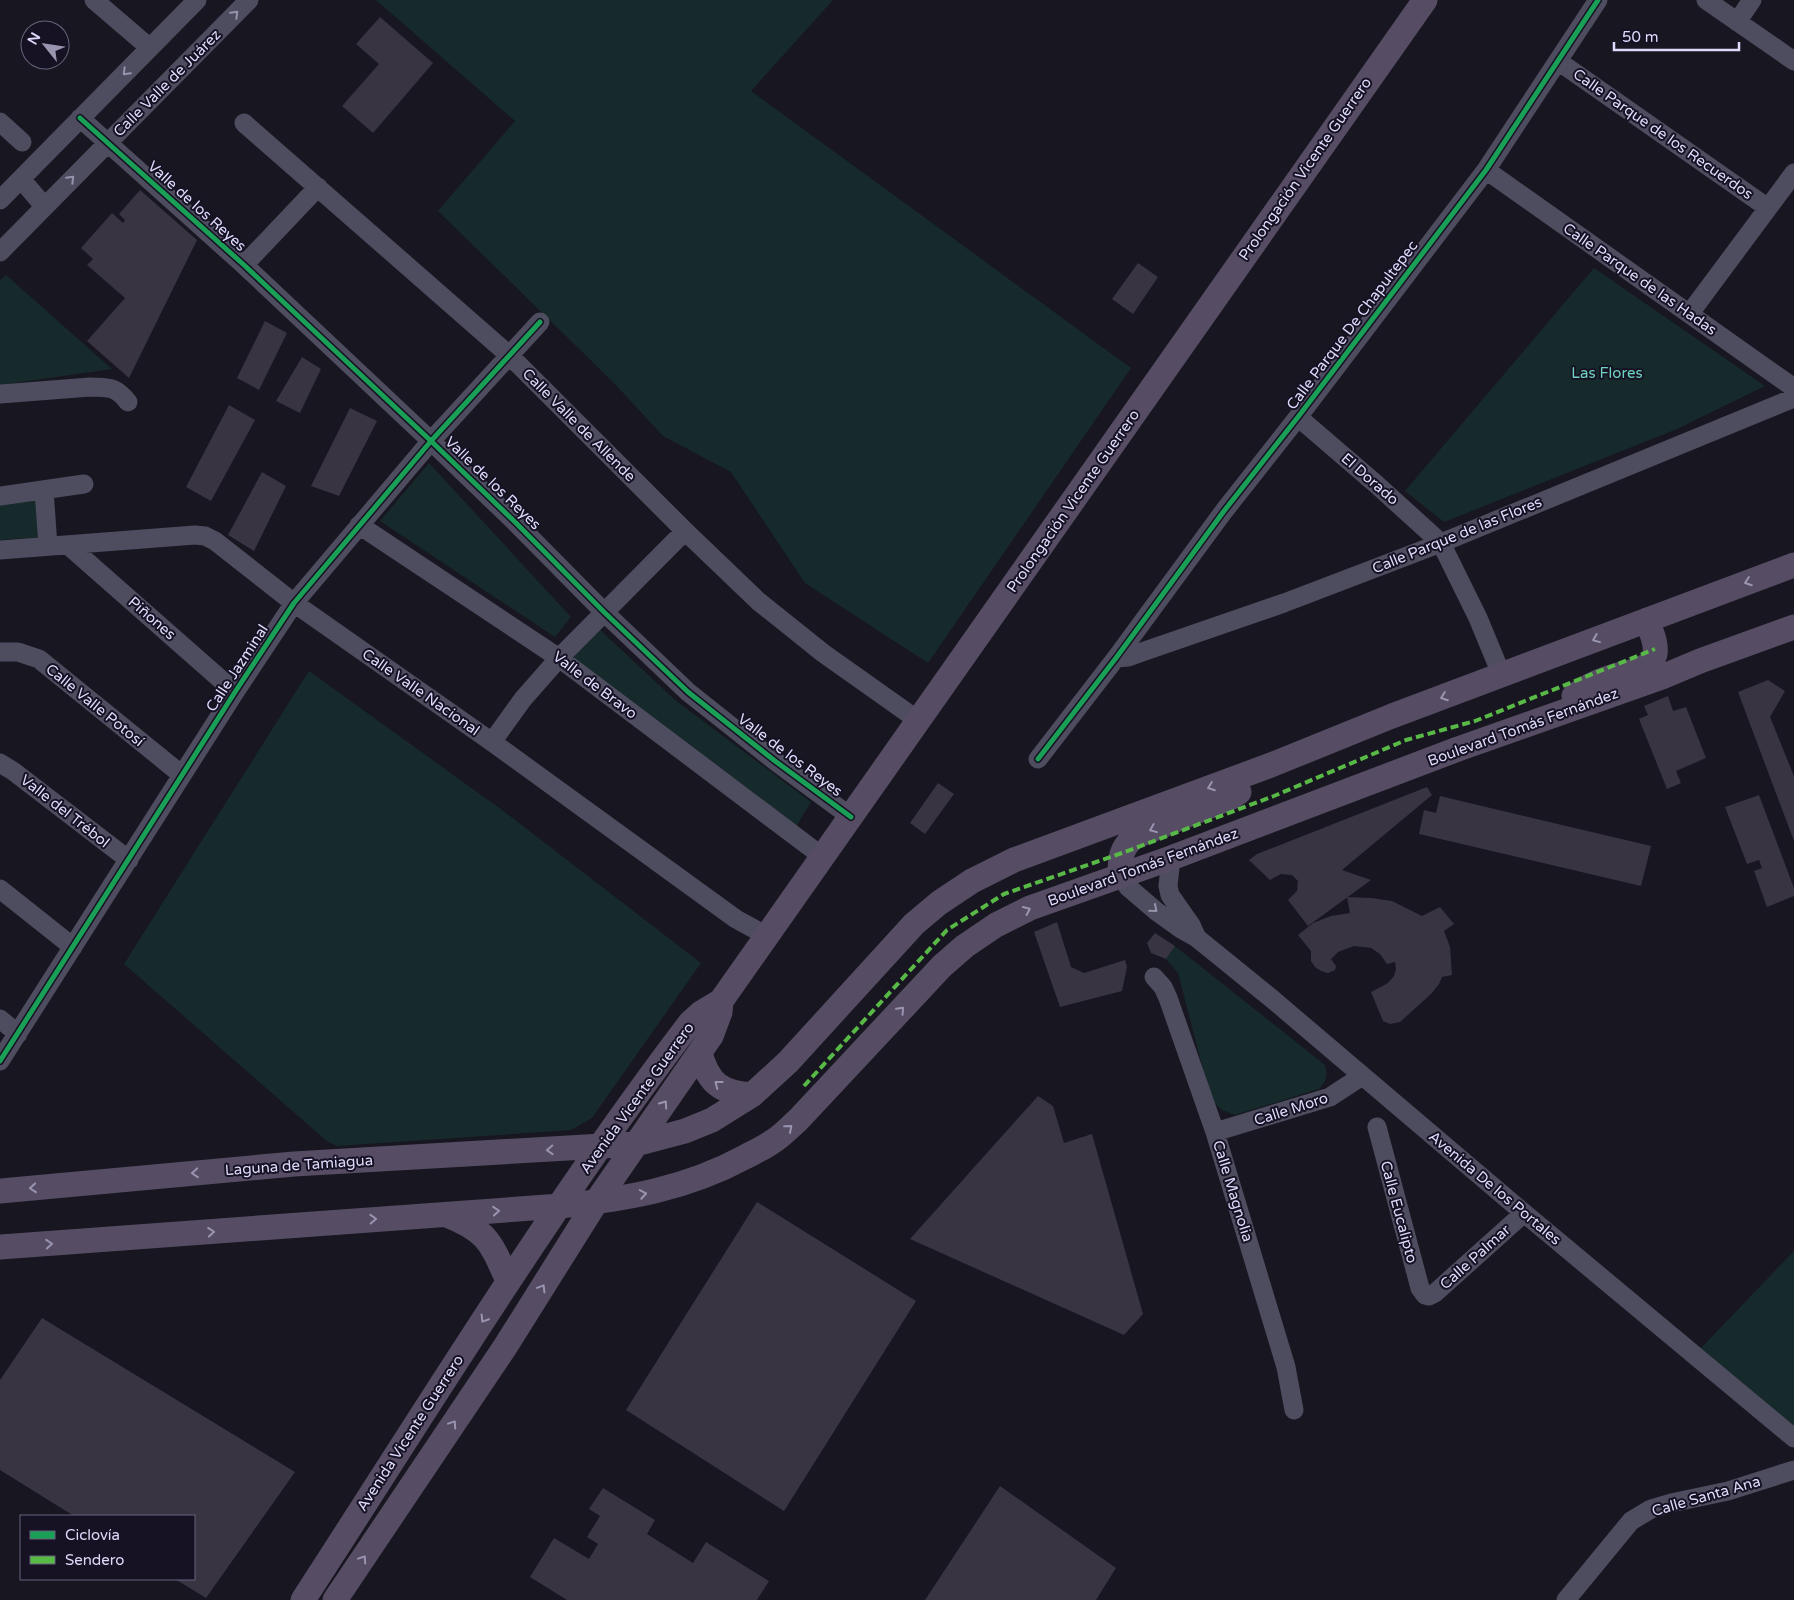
<svg xmlns="http://www.w3.org/2000/svg" width="1794" height="1600" viewBox="0 0 1794 1600" font-family="'Varela Round',sans-serif">
<style>
.green{fill:#162a2c}
.building{fill:#383442}
.lines{fill:none;stroke-linecap:round;stroke-linejoin:round}
.minor{stroke:#4e4c5f;stroke-width:19}
.major{stroke:#564d64;stroke-width:25}
.quiet{stroke:#58b947;stroke-width:4;stroke-dasharray:8 4;stroke-linecap:butt}
.cycleway-casing{stroke:#161224;stroke-width:8}
.cycleway{stroke:#1a9f57;stroke-width:5}
.oneway{stroke:#9693ad}
.oneway2{stroke:#9a94b0}
.labels{text-anchor:middle;stroke-width:4;stroke-linejoin:round;paint-order:stroke}
.street-label{font-size:15px;fill:#dfdafb;stroke:#161224}
.park-label{font-size:15px;fill:#6dd3c0;stroke:#161224}
</style>
<rect width="100%" height="100%" fill="#181620"/>
<!-- green -->
<path class="green" d="M376,0H833L751,91L1131,368L928,663L805,583L731,472L663,436L613,382L438,211L515,121Z
M1594,268L1765,386L1677,429L1444,522L1405,491Z
M6,275L112,369L0,385V280Z
M429,463L571,617L555,637L380,521Z
M38,496L41,537L0,540V499Z
M597,627L675,700L811,802L794,830L569,660Z
M309,671L502,810L701,963L592,1118L571,1130L337,1146L328,1142L124,964Z
M1175,946L1325,1065C1328,1075 1326,1082 1319,1089L1235,1115L1222,1110L1211,1100L1178,973L1166,959Z
M1794,1251V1426L1701,1348Z"/>
<!-- building -->
<path class="building" d="M380,17L433,63L373,133L342,106L379,64L356,44Z
M140,190L197,240L129,378L87,341L125,298L87,265L93,259L81,248L112,213L123,223L125,220L119,214Z
M1138,263L1158,277L1133,314L1112,299Z
M265,321L287,333L259,390L237,378Z
M302,357L321,369L300,413L276,401Z
M229,405L255,420L211,501L186,487Z
M350,408L377,421L339,496L311,486Z
M262,472L286,486L254,551L228,535Z
M1768,680L1785,691L1770,717L1794,776V841L1738,692Z
M1668,696L1673,711L1686,707L1706,758L1676,771L1681,783L1667,789L1639,719L1648,715L1644,706Z
M938,783L954,794L925,834L910,823Z
M1427,787L1432,795L1342,870L1371,880L1308,926L1288,900L1297,891L1298,881L1292,875L1281,874L1270,880L1249,860L1257,854Z
M1759,795L1794,888V896L1767,907L1754,871L1762,868L1759,860L1747,864L1725,807Z
M1440,796L1651,846L1641,886L1419,834L1424,810L1436,813Z
M1347,897L1372,898L1392,901L1422,916L1440,907L1454,924L1444,931L1450,947L1452,975L1442,977L1439,984L1431,994L1400,1022L1390,1024L1383,1021L1371,992L1388,983L1394,976L1396,969L1395,962L1387,964L1380,954L1371,948L1354,946L1338,952L1331,959L1336,966L1335,970L1328,973L1321,971L1315,967L1311,961V951L1298,935L1313,923L1331,916L1350,913Z
M1057,922L1071,967L1084,973L1125,960L1127,967L1122,991L1060,1007L1034,932Z
M1155,933L1175,946L1166,959L1151,953L1147,943Z
M1038,1096L1053,1106L1064,1143L1092,1134L1143,1314L1124,1335L910,1239Z
M757,1202L916,1301L784,1511L626,1410Z
M42,1318L295,1472L206,1598L175,1579H194V1516H74L0,1470V1380Z
M1000,1486L1116,1568L1096,1600H925Z
M603,1488L655,1520L647,1534L693,1563L706,1542L769,1581L757,1600H567L530,1577L554,1538L589,1559L598,1544L587,1537L600,1516L589,1509Z"/>
<g class="lines">
<!-- minor -->
<path class="minor" d="M94,0L150,48
M1706,0L1794,61
M1737,22L1752,0
M1558,61L1768,208
M80,118L244,265L431,441L515,522L604,612L688,692L775,761L851,817
M0,122L22,142
M244,123L509,355L685,531L758,601L823,653L919,721
M1486,170L1794,388
M21,179L44,206
M0,200L197,0
M0,252L249,0
M244,265L318,187
M1690,313L1794,173
M0,394L90,387C110,388 115,386 128,402
M1298,417L1376,484L1441,543L1478,618L1502,676
M44,490L48,546
M0,496L84,484
M359,525L559,658L823,857
M68,545L235,692
M0,550L195,535L205,536L215,541L294,603L492,742L736,919L767,936
M0,652H18L39,659L182,775
M1116,658L1128,657L1142,652L1284,603L1441,543L1794,398
M492,742L523,699L559,658L685,531
M1038,759L1116,658L1224,511L1298,417L1486,170L1598,0
M0,763L13,771L129,860
M1171,858L1168,886L1170,895L1191,925L1197,938
M1120,875L1128,887L1156,911L1181,929L1197,938L1271,998L1524,1213L1794,1438
M0,889L73,947
M1154,977L1163,987L1168,998L1215,1132L1286,1367L1294,1410
M0,1019L18,1034
M0,1061L235,692L294,603L431,441L540,322
M1377,1127L1420,1288L1425,1295L1429,1296L1435,1293L1524,1213
M1215,1132L1330,1097L1362,1076
M1566,1600L1631,1521L1651,1509L1671,1503L1728,1491L1794,1470"/>
<!-- major -->
<path class="major" d="M1574,696C1584,688 1596,682 1608,678C1623,672 1651,672 1655,654C1657,642 1650,630 1647,620
M1120,875C1120,858 1121,848 1134,837L1232,797L1239,792
M700,1053C708,1083 721,1093 752,1095
M0,1191L294,1164L636,1144L685,1131L712,1120L752,1095L788,1062L914,924L939,903L972,881L1014,860L1271,765L1392,716L1794,565
M447,1215C488,1231 491,1243 508,1281
M0,1247L560,1206C626,1199 686,1189 745,1157C754,1152 764,1148 772,1142C782,1136 790,1127 798,1120L942,966L965,946L996,925L1030,908L1171,858L1458,749L1662,677L1700,661L1794,627
M303,1600C429,1406 550,1207 690,1023L701,1013L721,1001L1425,0
M335,1600L505,1347L596,1202L711,1036L720,1012L721,1001"/>
<!-- quiet -->
<path class="quiet" d="M804,1086L947,930L1004,894L1122,853L1274,796L1406,740L1475,721L1655,649"/>
<defs>
<path id="cycleway" d="M80,118L244,265L431,441L515,522L604,612L688,692L775,761L851,817
M1038,759L1116,658L1224,511L1298,417L1486,170L1598,0
M0,1061L235,692L294,603L431,441L540,322"/>
</defs>
<!-- cycleway casing -->
<use href="#cycleway" class="cycleway-casing"/>
<!-- cycleway -->
<use href="#cycleway" class="cycleway"/>
</g>
<!-- one-way arrows -->
<defs><path id="oneway-chevron" d="M-2-3.5L2.5 0L-2 3.5" fill="none" stroke-width="1.6" stroke-linecap="round" stroke-linejoin="round" transform="scale(1.25)"/></defs>
<g class="oneway">
<use href="#oneway-chevron" transform="translate(235 14) rotate(-45)"/>
<use href="#oneway-chevron" transform="translate(126 72) rotate(135)"/>
<use href="#oneway-chevron" transform="translate(71 179) rotate(-45)"/>
<use href="#oneway-chevron" transform="translate(1154 909) rotate(40)"/>
</g>
<g class="oneway2">
<use href="#oneway-chevron" transform="translate(1748 582) rotate(160)"/>
<use href="#oneway-chevron" transform="translate(1596 639) rotate(158)"/>
<use href="#oneway-chevron" transform="translate(1444 697) rotate(160)"/>
<use href="#oneway-chevron" transform="translate(1211 787) rotate(160)"/>
<use href="#oneway-chevron" transform="translate(1153 829) rotate(158)"/>
<use href="#oneway-chevron" transform="translate(1027 910) rotate(-25)"/>
<use href="#oneway-chevron" transform="translate(901 1010) rotate(-47)"/>
<use href="#oneway-chevron" transform="translate(718 1084) rotate(-142)"/>
<use href="#oneway-chevron" transform="translate(664 1104) rotate(-55)"/>
<use href="#oneway-chevron" transform="translate(789 1128) rotate(-41)"/>
<use href="#oneway-chevron" transform="translate(550 1150) rotate(177)"/>
<use href="#oneway-chevron" transform="translate(195 1173) rotate(175)"/>
<use href="#oneway-chevron" transform="translate(33 1188) rotate(175)"/>
<use href="#oneway-chevron" transform="translate(643 1194) rotate(-10)"/>
<use href="#oneway-chevron" transform="translate(496 1211) rotate(-5)"/>
<use href="#oneway-chevron" transform="translate(373 1219) rotate(-3)"/>
<use href="#oneway-chevron" transform="translate(211 1232) rotate(-5)"/>
<use href="#oneway-chevron" transform="translate(49 1244) rotate(-4)"/>
<use href="#oneway-chevron" transform="translate(542 1288) rotate(-59)"/>
<use href="#oneway-chevron" transform="translate(484 1319) rotate(122)"/>
<use href="#oneway-chevron" transform="translate(453 1424) rotate(-56)"/>
<use href="#oneway-chevron" transform="translate(363 1559) rotate(-56)"/>
</g>
<g class="labels">
<!-- street labels -->
<g class="street-label">
<text transform="translate(167 83) rotate(-45)" y="5">Calle Valle de Juárez</text>
<text transform="translate(1663 134) rotate(35)" y="5">Calle Parque de los Recuerdos</text>
<text transform="translate(1305 169) rotate(-55)" y="5">Prolongación Vicente Guerrero</text>
<text transform="translate(197 206) rotate(42)" y="5">Valle de los Reyes</text>
<text transform="translate(1640 279) rotate(35)" y="5">Calle Parque de las Hadas</text>
<text transform="translate(1352 325) rotate(-53)" y="5">Calle Parque De Chapultepec</text>
<text transform="translate(579 425) rotate(45)" y="5">Calle Valle de Allende</text>
<text transform="translate(1370 479) rotate(41)" y="5">El Dorado</text>
<text transform="translate(493 483) rotate(44)" y="5">Valle de los Reyes</text>
<text transform="translate(1073 501) rotate(-55)" y="5">Prolongación Vicente Guerrero</text>
<text transform="translate(1457 535) rotate(-22)" y="5">Calle Parque de las Flores</text>
<text transform="translate(152 618) rotate(41)" y="5">Piñones</text>
<text transform="translate(237 668) rotate(-57)" y="5">Calle Jazminal</text>
<text transform="translate(595 685) rotate(37)" y="5">Valle de Bravo</text>
<text transform="translate(421 692) rotate(35)" y="5">Calle Valle Nacional</text>
<text transform="translate(95 705) rotate(39)" y="5">Calle Valle Potosí</text>
<text transform="translate(1523 727) rotate(-20)" y="5">Boulevard Tomás Fernández</text>
<text transform="translate(790 755) rotate(37)" y="5">Valle de los Reyes</text>
<text transform="translate(65 811) rotate(38)" y="5">Valle del Trébol</text>
<text transform="translate(1143 867) rotate(-20)" y="5">Boulevard Tomás Fernández</text>
<text transform="translate(637 1098) rotate(-54)" y="5">Avenida Vicente Guerrero</text>
<text transform="translate(1291 1109) rotate(-18)" y="5">Calle Moro</text>
<text transform="translate(299 1165) rotate(-4)" y="5">Laguna de Tamiagua</text>
<text transform="translate(1495 1188) rotate(40)" y="5">Avenida De los Portales</text>
<text transform="translate(1233 1191) rotate(73)" y="5">Calle Magnolia</text>
<text transform="translate(1399 1212) rotate(75)" y="5">Calle Eucalipto</text>
<text transform="translate(1475 1257) rotate(-42)" y="5">Calle Palmar</text>
<text transform="translate(410 1433) rotate(-57)" y="5">Avenida Vicente Guerrero</text>
<text transform="translate(1706 1496) rotate(-16)" y="5">Calle Santa Ana</text>
</g>
<!-- park labels -->
<g class="park-label">
<text x="1607" y="378">Las Flores</text>
</g>
</g>
<!-- legend -->
<rect x="20" y="1515" width="175" height="65" fill="#161224" stroke="#66627a"/>
<rect x="30" y="1531" width="25" height="8" fill="#1a9f57" stroke="#66627a"/>
<text x="65" y="1540" font-size="15" fill="#dfdafb">Ciclovía</text>
<rect x="30" y="1556" width="25" height="8" fill="#58b947" stroke="#66627a"/>
<text x="65" y="1565" font-size="15" fill="#dfdafb">Sendero</text>
<!-- north arrow -->
<g transform="translate(45 45) rotate(300)"><circle r="24" fill="#161224" stroke="#66627a"/>
<path d="M0-4L9 19L0 12L-9 19Z" fill="#9995ae"/>
<text y="-8" font-size="14" font-weight="bold" text-anchor="middle" fill="#dfdafb">N</text>
</g>
<!-- scale -->
<path d="M1614 42v8h125v-8" fill="none" stroke="#dfdafb" stroke-width="2.5"/>
<text x="1622" y="42" font-size="15" fill="#dfdafb" stroke="#161224" stroke-width="4" paint-order="stroke">50 m</text>
</svg>
